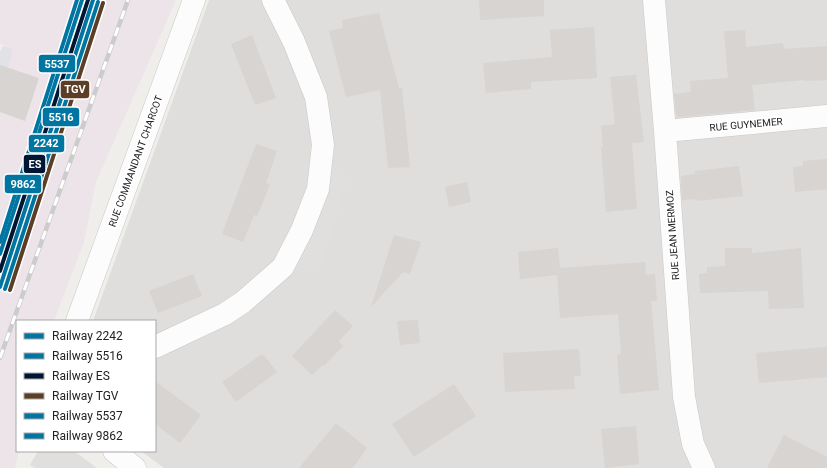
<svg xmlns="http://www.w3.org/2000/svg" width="827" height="468" viewBox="0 0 827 468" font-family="Roboto,sans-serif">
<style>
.residential{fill:#dfdedc}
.industrial{fill:#ede4e9}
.parking{fill:#e0dfde}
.plaza{fill:#e2e1e5}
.building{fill:#d7d4d2}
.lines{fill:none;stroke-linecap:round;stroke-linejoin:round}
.minor-casing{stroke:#c9c8c7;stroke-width:23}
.minor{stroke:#fdfcfc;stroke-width:22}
.rail-casing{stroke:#ccc;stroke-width:4.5}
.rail{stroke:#fff;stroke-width:3;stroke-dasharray:9;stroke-linecap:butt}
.rail-1-casing{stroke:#fff;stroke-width:7}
.rail-2-casing{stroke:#fff;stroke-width:7}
.rail-3-casing{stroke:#fff;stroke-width:7}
.rail-4-casing{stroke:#fff;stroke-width:7}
.rail-5-casing{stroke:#fff;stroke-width:7}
.rail-6-casing{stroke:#fff;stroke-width:7}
.rail-1{stroke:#0075a1;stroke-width:4}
.rail-2{stroke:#0075a1;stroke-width:4}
.rail-3{stroke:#011633;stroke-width:4}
.rail-4{stroke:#5c3e26;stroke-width:4}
.rail-5{stroke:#0075a1;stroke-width:4}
.rail-6{stroke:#0075a1;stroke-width:4}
.labels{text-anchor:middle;stroke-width:4;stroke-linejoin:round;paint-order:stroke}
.street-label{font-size:10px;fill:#222;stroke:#fff}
.line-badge{stroke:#fff;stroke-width:1.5}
.badge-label{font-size:11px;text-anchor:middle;font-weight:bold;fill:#fff}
</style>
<rect width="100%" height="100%" fill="#f0eeeb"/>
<!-- residential -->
<path class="residential" d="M209,0H827V468H164L141,451H155V321H93Z"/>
<!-- industrial -->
<path class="industrial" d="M0,0H176L96,182L84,242L54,321H17V451H19L15,468H0V75L12,48L0,44Z"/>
<!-- parking -->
<path class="parking" d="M328,163L347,182L318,273L292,271Z
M38,451H74L97,468H35L30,465Z"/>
<!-- plaza -->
<path class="plaza" d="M3,46L12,48L11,58L8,68L0,75V52Z"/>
<!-- building -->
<path class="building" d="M479,0H544V16L480,20Z
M379,13L399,88H402L410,167L388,168L380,90L346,97L329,31L343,28L342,20Z
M594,27L597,78L531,82V89L486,93L483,63L552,57L550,30Z
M745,30L746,47L783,43L784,49L827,46V80L805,81L804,80L752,85L755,110L679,117L676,114L674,94L691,92L690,81L728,78L724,31Z
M252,35L276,98L255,105L231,44Z
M0,65L39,78L25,121L0,112Z
M636,75L644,142L632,143L637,209L606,212L601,147H603L601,126L615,124L610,77Z
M256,144L277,151L266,183L270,184L264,200L257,216L254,215L243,242L222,234Z
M827,159V189L795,192L793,167L803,166V161Z
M739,166L743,196L697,201V199L682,200L681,176L695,174V171Z
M467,182L471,202L449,207L445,187Z
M394,235L421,242L410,274L403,272L371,307Z
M558,248L560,268L645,262L646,275L655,274L657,301H651L659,390L620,394L617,355L621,354L618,314L560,318L557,275L520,279L518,252Z
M725,248H752V253L801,248L804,308L769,309L768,291L700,293L699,274L707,273V267L725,266Z
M193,274L202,296L158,313L149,291Z
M335,310L353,326L339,341L343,346L324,366L323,365L312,375L292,356Z
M418,320L420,343L400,345L397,321Z
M827,347V377L759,383L756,353Z
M579,349L581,376H574L575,389L505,392L503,353Z
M262,354L263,356L264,355L277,372L236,402L222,382Z
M155,381L201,415L180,443L155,424Z
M454,384L476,416L414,457L392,424Z
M336,423L367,448L353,468H299Z
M636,426L639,464L605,468L601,429Z
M784,435L827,457V468H767Z"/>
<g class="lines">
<defs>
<path id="minor" d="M654,0L665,131L684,397L693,444L704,468
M665,131L827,116
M77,321L194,0
M155,347L225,314L243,302L283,267L302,230L318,189L323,145L316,97L294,42L273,0
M114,451L135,468"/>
</defs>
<!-- minor casing -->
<use href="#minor" class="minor-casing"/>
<!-- minor -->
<use href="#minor" class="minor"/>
<defs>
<path id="rail" d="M0,358L128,0"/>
</defs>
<!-- rail casing -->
<use href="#rail" class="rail-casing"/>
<!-- rail -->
<use href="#rail" class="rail"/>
<defs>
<path id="rail-1" d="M0,287L93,0"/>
<path id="rail-2" d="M5,289L98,2"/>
<path id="rail-3" d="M0,271L88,0"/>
<path id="rail-4" d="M10,290L103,3"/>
<path id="rail-5" d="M0,242L77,0"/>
<path id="rail-6" d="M0,254L82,0"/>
</defs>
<!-- rail-1 casing -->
<use href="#rail-1" class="rail-1-casing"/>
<!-- rail-2 casing -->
<use href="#rail-2" class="rail-2-casing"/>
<!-- rail-3 casing -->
<use href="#rail-3" class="rail-3-casing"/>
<!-- rail-4 casing -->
<use href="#rail-4" class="rail-4-casing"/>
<!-- rail-5 casing -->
<use href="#rail-5" class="rail-5-casing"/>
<!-- rail-6 casing -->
<use href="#rail-6" class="rail-6-casing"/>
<!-- rail-1 -->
<use href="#rail-1" class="rail-1"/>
<!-- rail-2 -->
<use href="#rail-2" class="rail-2"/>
<!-- rail-3 -->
<use href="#rail-3" class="rail-3"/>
<!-- rail-4 -->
<use href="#rail-4" class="rail-4"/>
<!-- rail-5 -->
<use href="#rail-5" class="rail-5"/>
<!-- rail-6 -->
<use href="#rail-6" class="rail-6"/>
</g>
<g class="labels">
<!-- street labels -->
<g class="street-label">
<text transform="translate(746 124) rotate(-5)" y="4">RUE GUYNEMER</text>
<text transform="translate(135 161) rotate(-70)" y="4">RUE COMMANDANT CHARCOT</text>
<text transform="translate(672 235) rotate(-94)" y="4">RUE JEAN MERMOZ</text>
</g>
</g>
<g class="line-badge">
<rect x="38" y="54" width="38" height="19" rx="4" fill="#0075a1"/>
<rect x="60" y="80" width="30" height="19" rx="4" fill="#5c3e26"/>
<rect x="42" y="107" width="38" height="20" rx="4" fill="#0075a1"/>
<rect x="28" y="134" width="37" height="19" rx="4" fill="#0075a1"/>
<rect x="23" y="154" width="23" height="20" rx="4" fill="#011633"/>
<rect x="4" y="174" width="38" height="20" rx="4" fill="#0075a1"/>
</g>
<g class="badge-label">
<text x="57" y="68">5537</text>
<text x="75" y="93">TGV</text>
<text x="61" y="121">5516</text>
<text x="46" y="147">2242</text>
<text x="35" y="168">ES</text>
<text x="23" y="188">9862</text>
</g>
<!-- legend -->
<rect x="16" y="320" width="140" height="132" fill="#ffffff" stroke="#a7a7a7"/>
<rect x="24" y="333" width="20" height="6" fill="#0075a1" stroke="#a7a7a7"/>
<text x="52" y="340" font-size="12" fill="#222222">Railway 2242</text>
<rect x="24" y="353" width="20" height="6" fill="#0075a1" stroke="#a7a7a7"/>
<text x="52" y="360" font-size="12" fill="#222222">Railway 5516</text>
<rect x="24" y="373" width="20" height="6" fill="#011633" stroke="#a7a7a7"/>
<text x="52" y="380" font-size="12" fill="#222222">Railway ES</text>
<rect x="24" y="393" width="20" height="6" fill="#5c3e26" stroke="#a7a7a7"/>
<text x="52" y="400" font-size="12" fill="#222222">Railway TGV</text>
<rect x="24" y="413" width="20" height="6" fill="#0075a1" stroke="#a7a7a7"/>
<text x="52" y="420" font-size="12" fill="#222222">Railway 5537</text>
<rect x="24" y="433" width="20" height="6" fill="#0075a1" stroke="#a7a7a7"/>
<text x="52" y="440" font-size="12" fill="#222222">Railway 9862</text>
</svg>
